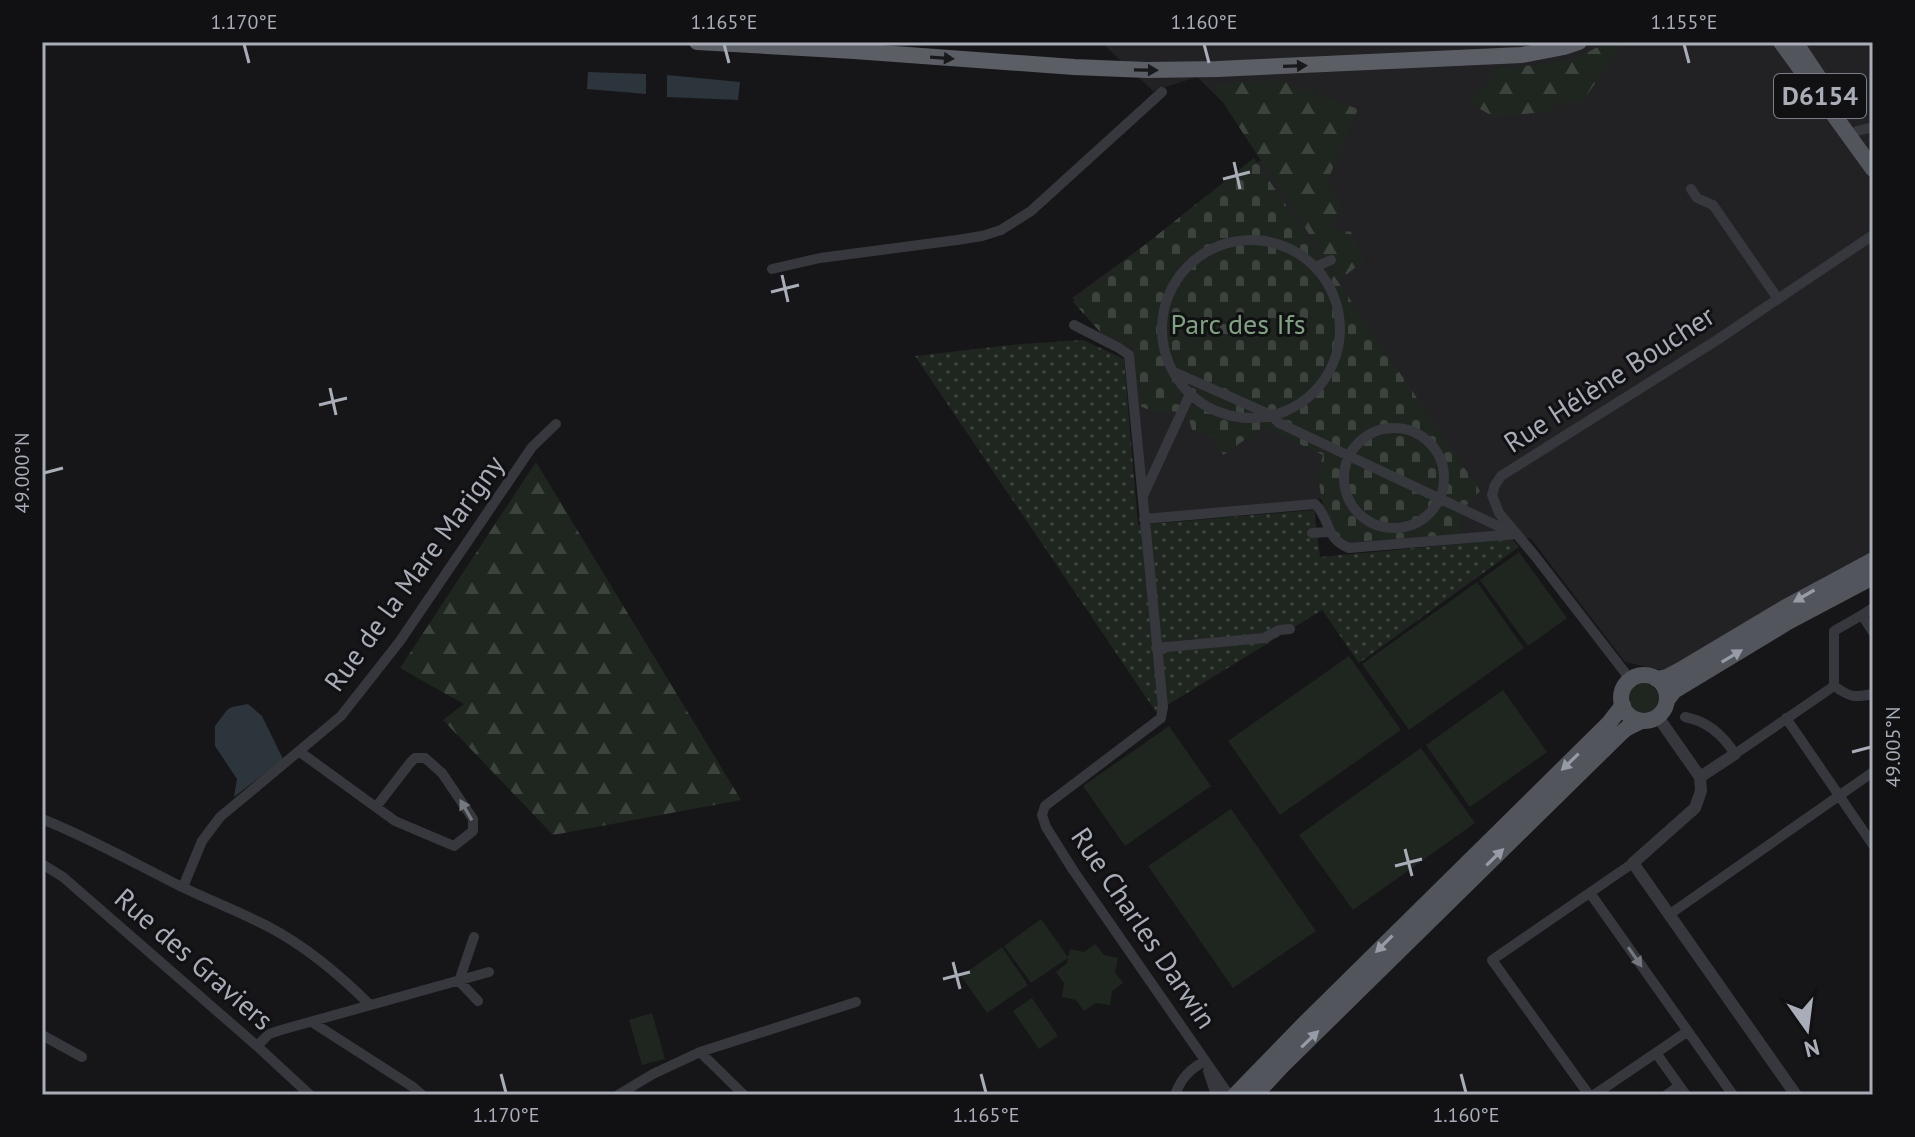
<svg xmlns="http://www.w3.org/2000/svg" width="1915" height="1137" viewBox="0 0 1915 1137" font-family="'PT Sans',sans-serif">
<style>
.built{fill:#222225}
.grass{fill:#1e261f}
.forest{fill:url(#forest-firs)}
.cemetery{fill:url(#cemetery-stones)}
.garden{fill:url(#garden-dots)}
.water{fill:#2c353c}
.lines{fill:none;stroke-linecap:round;stroke-linejoin:round}
.minor{stroke:#37383d;stroke-width:10}
.tertiary{stroke:#37383d;stroke-width:12}
.primary{stroke:#53555c;stroke-width:16}
.trunk{stroke:#5b5e65;stroke-width:16}
.oneway{fill:#18191b}
.oneway2{fill:#979ba6}
.oneway3{fill:#757881}
.ticks{fill:none;stroke:#a8adb8;stroke-width:3}
.labels{text-anchor:middle;stroke-width:6;stroke-linejoin:round;paint-order:stroke}
.shield{fill:#111113;stroke:#7b7e86;stroke-width:2}
.shield-label{font-size:26px;font-weight:bold;fill:#a8adb8}
.park-label{font-size:28px;fill:#7fa381;stroke:#111113}
.street-label{font-size:28px;fill:#a8adb8;stroke:#111113}
.neatline{fill:none;stroke:#a8adb8;stroke-width:3}
.ticks-label{font-size:20px;text-anchor:middle;fill:#a8adb8}
</style>
<defs>
<pattern id="forest-firs" width="22" height="20" patternUnits="userSpaceOnUse" patternTransform="scale(2)"><rect width="22" height="20" fill="#1e261f"/><path d="M5 1l3.5 6h-7zM16 11l3.5 6h-7z" fill="#3c433d"/></pattern>
<pattern id="cemetery-stones" width="16" height="16" patternUnits="userSpaceOnUse" patternTransform="scale(2)"><rect width="16" height="16" fill="#1e261f"/><path d="M2 7V4a2 2 0 0 1 4 0v3zM10 15v-3a2 2 0 0 1 4 0v3z" fill="#3c433d"/></pattern>
<pattern id="garden-dots" width="8" height="8" patternUnits="userSpaceOnUse" patternTransform="scale(2)"><rect width="8" height="8" fill="#1e261f"/><path d="M2 2h.1M6 6h.1" fill="none" stroke="#3c433d" stroke-width="1.8" stroke-linecap="round"/></pattern>
</defs>
<rect width="100%" height="100%" fill="#161618"/>
<!-- built -->
<path class="built" d="M1101,42H1873V557L1665,671L1625,662L1531,539L1504,532L1356,545L1340,540L1332,529L1321,499L1146,518L1130,355L1106,336L1072,298L1273,151L1197,77L1153,91Z"/>
<!-- grass -->
<path class="grass" d="M1519,552L1567,618L1528,646L1480,580Z
M1477,582L1524,648L1409,730L1362,664Z
M1349,656L1401,730L1280,815L1228,741Z
M1637,682C1649,681 1657,688 1661,700L1659,710L1648,718C1633,715 1625,706 1627,691Z
M1503,690L1547,752L1470,807L1426,745Z
M1169,726L1211,786L1125,846L1083,786Z
M1421,748L1475,823L1353,910L1299,835Z
M1231,809L1316,931L1233,988L1148,866Z
M1041,919L1068,957L1070,949L1084,952L1095,944L1104,955L1118,958L1115,972L1123,983L1112,991L1110,1005L1096,1003L1084,1011L1076,1000L1062,997L1064,983L1056,972L1067,963L1068,958L1031,983L1004,946Z
M1002,947L1028,985L987,1013L961,976Z
M1032,998L1058,1036L1039,1049L1013,1011Z
M652,1013L665,1059L642,1065L629,1020Z"/>
<!-- forest -->
<path class="forest" d="M1607,42H1624L1582,102L1558,103L1553,111L1494,117L1468,102L1481,90L1497,68L1536,65L1575,59Z
M1279,80L1358,109L1327,182L1340,206L1331,228L1351,232L1364,261L1339,280L1211,84Z
M536,462L741,800L553,835L443,720L464,704L400,668Z"/>
<!-- cemetery -->
<path class="cemetery" d="M1254,158L1480,491C1466,505 1457,513 1460,534L1353,542L1337,538C1325,508 1313,488 1323,455L1263,427L1223,455L1214,438L1192,430L1189,419L1178,412L1171,411L1159,414L1140,406L1134,347L1102,334L1073,302Z"/>
<!-- garden -->
<path class="garden" d="M1083,340L1124,359L1138,525L1314,510L1320,557L1512,539L1519,547L1359,663L1322,610L1156,712L915,356L1021,344Z"/>
<!-- water -->
<path class="water" d="M588,72L646,74V94L587,89Z
M667,75L740,82L738,100L667,97Z
M248,704L262,716L283,759L234,797L237,779L215,746V726L227,710L232,707Z"/>
<g class="lines">
<!-- minor -->
<path class="minor" d="M1857,131L1873,127
M1691,189L1697,198L1713,205L1778,299
M1162 329a89 89 0 1 1 178 0a89 89 0 1 1-178 0Z
M1315,267L1331,260
M772,269L820,258L957,240L982,236L1001,230L1031,211L1162,92
M1074,325L1119,348L1129,355L1163,707L1161,718L1045,806L1042,815L1046,827L1073,870L1229,1095
M1174,372L1271,415L1279,423L1513,533
M1344 478a50 50 0 1 1 100 0a50 50 0 1 1-100 0Z
M1143,496L1190,394
M1144,519L1315,504C1331,519 1324,538 1349,548L1517,534
M1312,533L1328,532
M1862,615L1873,608
M1156,648L1264,638L1279,630L1290,629
M1630,679L1535,556L1499,513L1492,495L1495,485L1501,476L1717,340L1873,235
M1834,686V631L1862,615L1873,632
M1834,686C1850,697 1853,698 1873,694
M1685,717C1707,721 1723,735 1735,754L1834,686
M1786,718L1873,845
M300,752L395,821L454,846L473,831V819L442,773L425,758H415L410,763L376,807
M42,819C90,838 134,863 180,886C209,900 240,912 269,927C307,947 340,975 370,1005
M42,864L63,877L257,1046L310,1095
M183,887L202,841L220,817L341,716L400,641L532,447L556,424
M1590,893L1733,1095
M1670,914L1873,772
M474,937L459,981L478,1001
M312,1022L413,1087L422,1095
M42,1035L82,1057
M257,1046L269,1034L281,1030L489,972
M700,1052L744,1095
M1656,1053L1686,1095
M1208,1071L1216,1095
M618,1095L653,1074L700,1052L856,1002
M1175,1095C1181,1078 1190,1069 1205,1061
M1589,1095L1492,960L1633,863
M1594,1095L1688,1031
M1666,1095L1679,1086"/>
<!-- tertiary -->
<path class="tertiary" d="M1658,717L1700,777
M1735,754L1700,777L1701,791L1695,808L1633,863L1796,1095"/>
<!-- primary -->
<path class="primary" d="M1781,42L1873,169
M1795,42L1821,81
M1621 698a23 23 0 1 1 46 0a23 23 0 1 1-46 0Z
M1656,679L1667,677L1680,670L1784,608L1873,560
M1668,699L1674,691L1788,622L1873,577
M1235,1095L1307,1021L1609,723L1623,705
M1255,1095L1282,1066L1620,734L1627,728L1641,721"/>
<!-- trunk -->
<path class="trunk" d="M697,42L854,51L1074,67L1147,70L1217,69L1522,55L1564,47L1579,42"/>
</g>
<!-- one-way arrows -->
<defs><path id="oneway-solid" d="M-6-.8H1V-3.2L6.5 0L1 3.2V.8H-6Z" transform="scale(2)"/></defs>
<g class="oneway">
<use href="#oneway-solid" transform="translate(942 58) rotate(4)"/>
<use href="#oneway-solid" transform="translate(1295 66) rotate(-2)"/>
<use href="#oneway-solid" transform="translate(1146 70) rotate(1)"/>
</g>
<g class="oneway2">
<use href="#oneway-solid" transform="translate(1804 596) rotate(150)"/>
<use href="#oneway-solid" transform="translate(1732 656) rotate(-31)"/>
<use href="#oneway-solid" transform="translate(1570 762) rotate(136)"/>
<use href="#oneway-solid" transform="translate(1495 857) rotate(-44)"/>
<use href="#oneway-solid" transform="translate(1384 944) rotate(135)"/>
<use href="#oneway-solid" transform="translate(1310 1039) rotate(-44)"/>
</g>
<g class="oneway3">
<use href="#oneway-solid" transform="translate(466 810) rotate(-120)"/>
<use href="#oneway-solid" transform="translate(1635 957) rotate(55)"/>
</g>
<!-- ticks -->
<path class="ticks" d="M244,44L249,63M724,44L729,63M1204,44L1209,63M1684,44L1689,63M1234,162L1240,189M1223,179L1250,172M782,275L788,302M771,292L799,285M330,388L336,415M319,405L347,398M44,473L63,468M1852,752L1871,747M1405,849L1412,876M1395,866L1422,859M953,962L960,989M943,979L970,972M501,1074L506,1093M981,1074L986,1093M1461,1074L1466,1093"/>
<g class="labels">
<!-- shield labels -->
<rect class="shield" x="1774" y="74" width="92" height="44" rx="6"/>
<g class="shield-label">
<text x="1820" y="105">D6154</text>
</g>
<!-- park labels -->
<g class="park-label">
<text x="1238" y="334">Parc des Ifs</text>
</g>
<!-- street labels -->
<g class="street-label">
<text transform="translate(1609 379) rotate(-33)" y="10">Rue Hélène Boucher</text>
<text transform="translate(414 573) rotate(-54)" y="10">Rue de la Mare Marigny</text>
<text transform="translate(1144 928) rotate(56)" y="10">Rue Charles Darwin</text>
<text transform="translate(194 959) rotate(41)" y="10">Rue des Graviers</text>
</g>
</g>
<!-- border -->
<rect width="1915" height="1137" fill="none" stroke="#111113" stroke-width="88"/>
<!-- north arrow -->
<g transform="translate(1807 1029) rotate(166)" stroke="#111113" stroke-width="6" paint-order="stroke">
<path d="M0-6L14 30L0 20L-14 30Z" fill="#a8adb8"/>
<text y="-12" font-size="22" font-weight="bold" text-anchor="middle" fill="#a8adb8">N</text>
</g>
<rect x="44" y="44" width="1827" height="1049" class="neatline"/>
<g class="ticks-label">
<text x="244" y="29">1.170°E</text>
<text x="724" y="29">1.165°E</text>
<text x="1204" y="29">1.160°E</text>
<text x="1684" y="29">1.155°E</text>
<text transform="translate(22 473) rotate(-90)" y="7">49.000°N</text>
<text transform="translate(1893 747) rotate(-90)" y="7">49.005°N</text>
<text x="506" y="1122">1.170°E</text>
<text x="986" y="1122">1.165°E</text>
<text x="1466" y="1122">1.160°E</text>
</g>
</svg>
